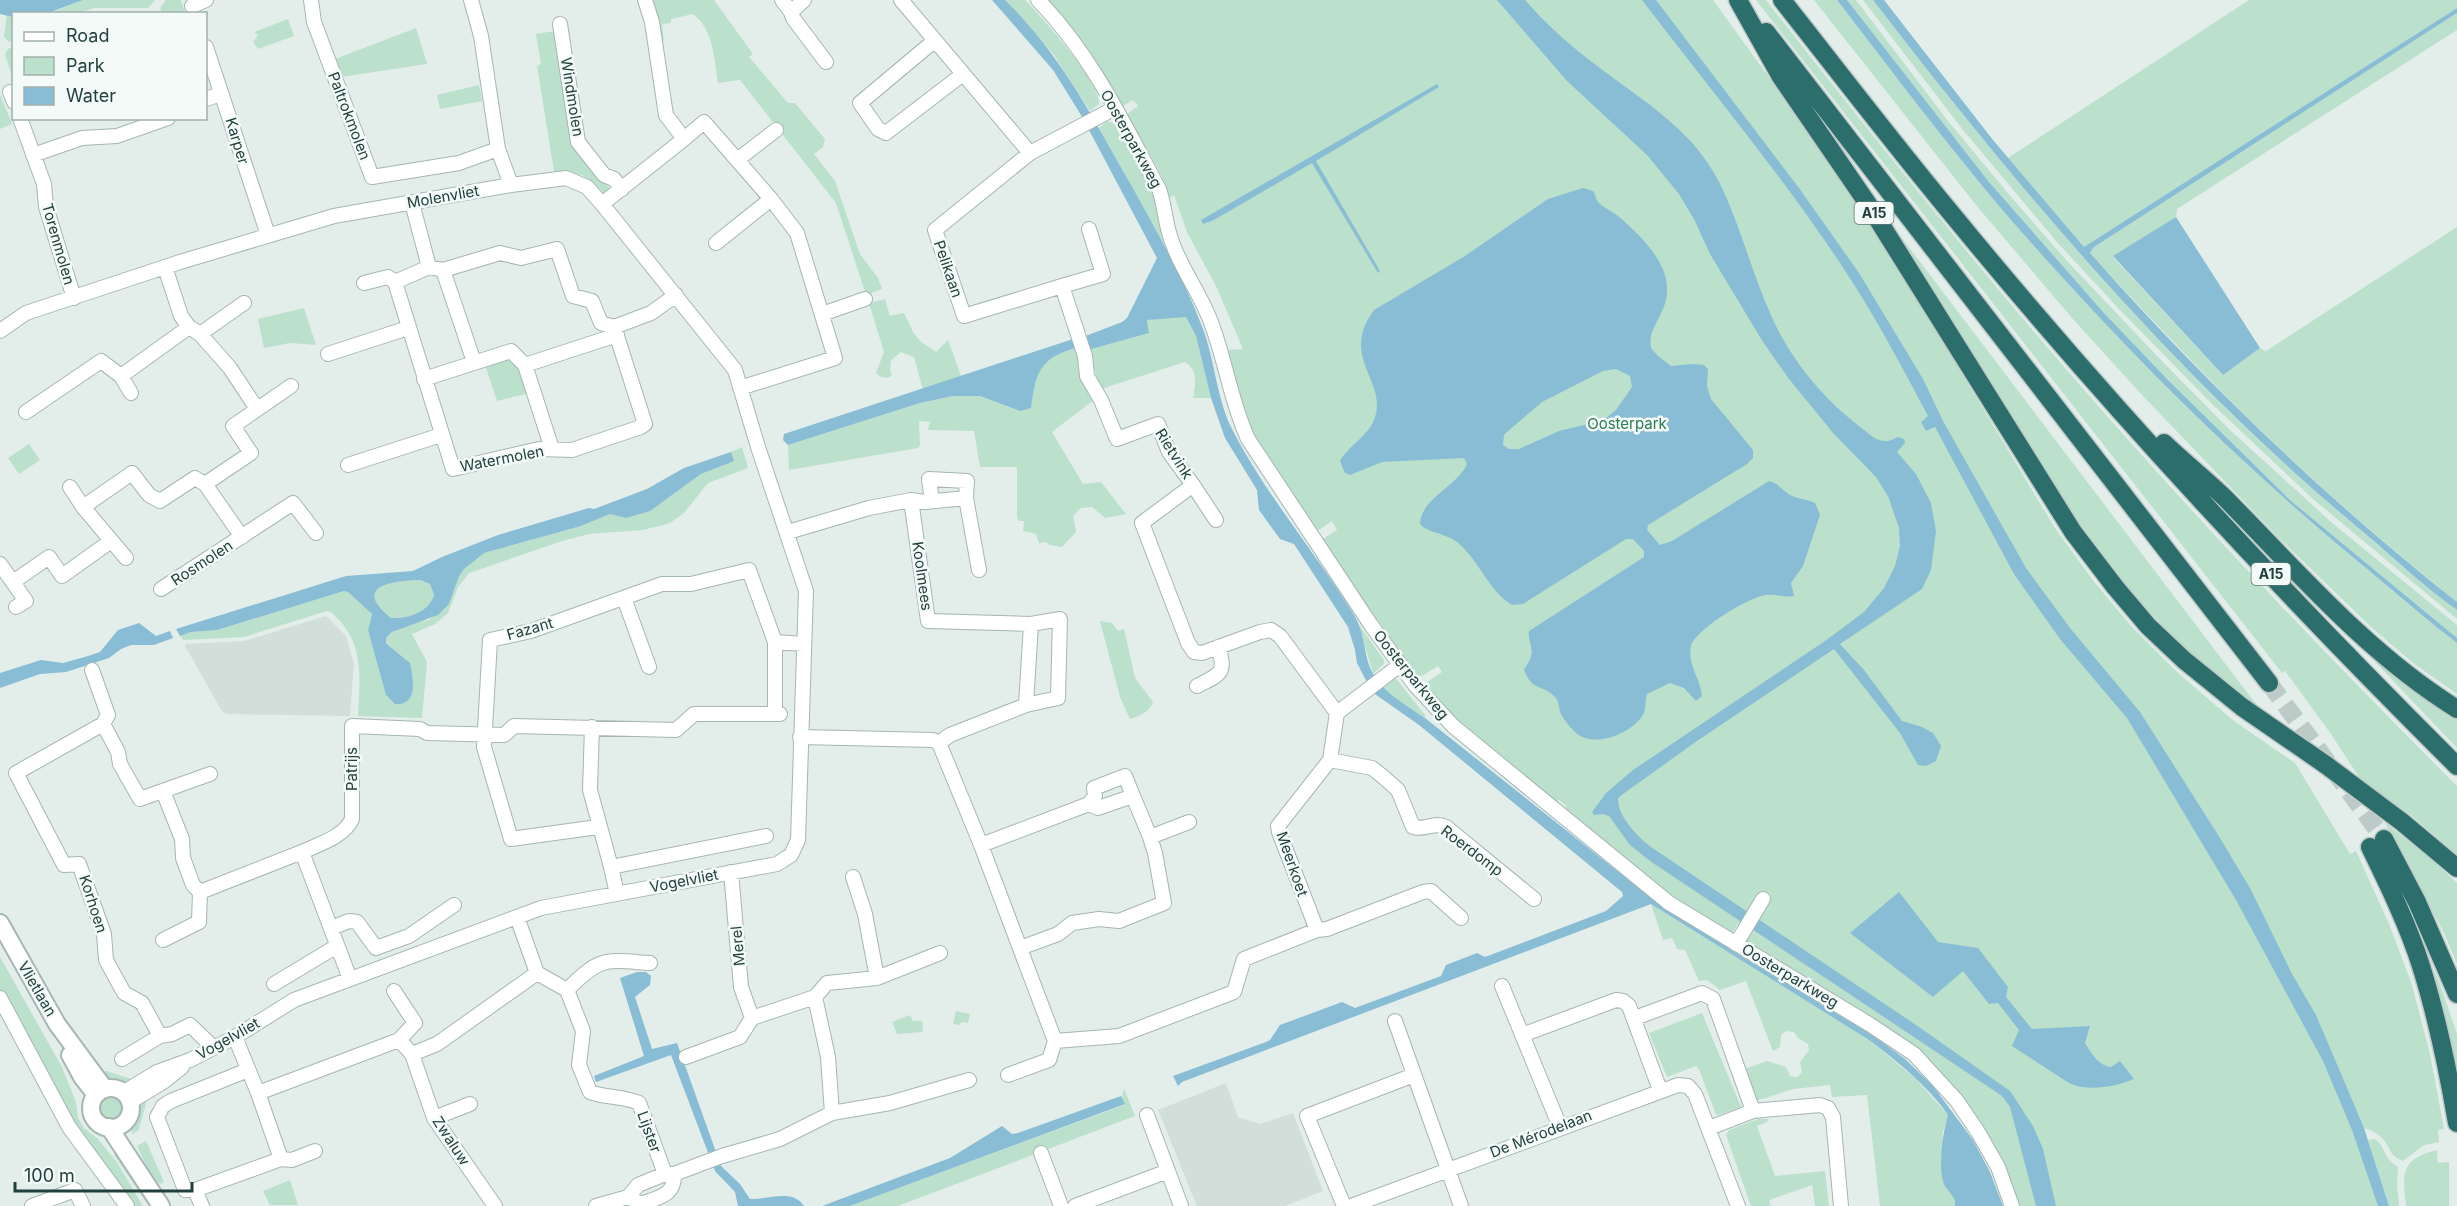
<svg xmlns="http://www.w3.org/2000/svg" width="2457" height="1206" viewBox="0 0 2457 1206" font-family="Inter,sans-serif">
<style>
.built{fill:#d1deda}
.green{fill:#bbe0cb;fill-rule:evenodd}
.water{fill:#88bdd5;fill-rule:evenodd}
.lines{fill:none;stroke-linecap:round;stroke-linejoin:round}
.motorway-tunnel{stroke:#bccbc8;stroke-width:18;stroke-dasharray:18 9;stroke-linecap:butt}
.minor-casing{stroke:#a5b6b3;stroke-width:16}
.tertiary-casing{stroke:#a5b6b3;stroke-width:20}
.motorway-casing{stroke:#c1cac9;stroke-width:21}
.minor{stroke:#fff;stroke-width:14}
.tertiary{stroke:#fff;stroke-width:16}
.motorway{stroke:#2b6e6c;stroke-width:18}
.motorway-bridge-casing{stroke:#c1cac9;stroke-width:21;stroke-linecap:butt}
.motorway-bridge{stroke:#2b6e6c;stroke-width:18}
.labels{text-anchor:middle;stroke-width:5;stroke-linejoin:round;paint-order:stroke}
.shield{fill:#f4faf8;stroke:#607875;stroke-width:1.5}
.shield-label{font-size:14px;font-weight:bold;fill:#21403d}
.street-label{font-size:15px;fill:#21403d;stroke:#f4faf8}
.park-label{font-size:15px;fill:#297a56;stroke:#f4faf8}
</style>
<rect width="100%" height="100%" fill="#e3eeeb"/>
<!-- built -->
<path class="built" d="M326,616L346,636L354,664L350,716L226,714L222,711L185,646L186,644L244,641Z
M1226,1083L1238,1117L1260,1124L1293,1113L1323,1191L1285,1206H1197L1158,1110Z"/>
<!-- green -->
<path class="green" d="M83,0H155L148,8H94L79,13L48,14Z
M166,0H181L185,13H162L160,8Z
M649,0H714L753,54L749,57L788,103H795L825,139L823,147L814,154L835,181L860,254L878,278L882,289L866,295L836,203L740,80L718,83C714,59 714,30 693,14L671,19V23L662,24L664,41L661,42L655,6Z
M1005,0H1025C1041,16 1102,84 1099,104L1090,111L1054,55Z
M1047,0H1713L1813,138L1898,268L2055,528L2095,583L2132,627L2177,672L2234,721L2295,763L2350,854L2356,851L2389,924L2411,982L2430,1054L2444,1129L2438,1130L2439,1142L2424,1145L2403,1161C2383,1154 2394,1137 2364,1128L2361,1121L2378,1206H2016L1945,1081L1745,943L1751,931L1738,923L1732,934L1680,902L1563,809L1567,806L1559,800L1554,802L1471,735L1424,684L1442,672L1438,666L1422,676L1416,675L1321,540L1337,530L1332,521L1316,532L1248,427L1227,350L1243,349L1217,288L1187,232L1174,195L1170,198L1162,176L1127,114L1138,106L1133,100L1123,106L1076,35ZM1804,964L2000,1086L2002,1096Z
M1756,0H1766C1884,151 2003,300 2131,443C2236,561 2345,674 2457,786V855L2412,816L2361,780L2331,734L2285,671L2282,673Z
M1814,0H1837C1894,74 1950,149 2011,220C2122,346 2240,465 2369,571C2398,595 2427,620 2457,643V694L2413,663L2372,628L2281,540L2142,395L2072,318L1976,205Z
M1847,0H1856L1948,121L2012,198L2067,261L2159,358L2230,430L2331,522L2457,625V638L2291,501L2168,380L2104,313L1989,182Z
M1863,0H1873C2019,190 2175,376 2359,529C2391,556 2423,586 2457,610V619L2313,499L2210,402L2119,309L2056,241L1963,130Z
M2249,0H2457V8L2084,247L2008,158Z
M2457,13V30L2177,209L2176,217L2113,257L2223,375L2260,348L2266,351L2457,227V602C2399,555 2342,507 2288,456C2219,392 2155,322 2090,254L2094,247Z
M7,15L13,17V40L9,42L4,37Z
M288,19L294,36L258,49L253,42L258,35L254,32Z
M416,28L427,64L341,77L335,59Z
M555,31L574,145L611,190L605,195C591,177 578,170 554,171L537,66L541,64L536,34Z
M13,47V79L5,54L8,49Z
M479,85L482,101L440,109L437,95Z
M0,94L12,124L0,129Z
M1107,121L1114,123L1120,130L1152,187L1159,213L1164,244L1099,128Z
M1848,167L2262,712C2222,680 2183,649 2150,612C2087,543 2038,464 1988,386C1941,313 1895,240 1848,167Z
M885,299L890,316L904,313L913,332L920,341L936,352L948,340L961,376L923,390L914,357L901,352L891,360L890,370L892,375L888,378L881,377L876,373L884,352L869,303Z
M304,308L316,345L290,343L264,348L258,319Z
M1182,315L1186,317L1196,336L1211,398H1193C1195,384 1199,371 1185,362L1101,389L1088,350L1149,333L1147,320Z
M1076,348L1095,399L1052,432L1083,484L1101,482L1126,514L1105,518L1092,507L1081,508L1073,516L1076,532L1062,547L1050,545L1045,542L1039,543L1036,534L1023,531L1024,521H1019L1017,518V469L1016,467H980L974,431L928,430L930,422L919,421L920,446L918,448L789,470L788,445L920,403L953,396H980L1019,411L1031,408C1036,373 1039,358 1076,348Z
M519,352L534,392L497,401L484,362Z
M29,444L40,460L19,474L8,458Z
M742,447L748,468L708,483L684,513L670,523L643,530L589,534L562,541L469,573L458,587L448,613L435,624L412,634L427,662L422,718L358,716C360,674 365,642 331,612L327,611L244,637L183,640L180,636L191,632L217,630L344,591L348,592L372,614L368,630L388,698L413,686L410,663L386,642V638L401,625L429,620L449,604L459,575L469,563L484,553L581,526L610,514L626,518L665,500L701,474L733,461L731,452Z
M420,580L430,584L434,595C429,612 408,619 391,618C351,585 390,581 420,580Z
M1100,621L1112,623L1118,631L1124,629L1135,678L1153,702C1150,712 1139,716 1130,719L1120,697Z
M1359,625L1384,660V664L1373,674Z
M2343,628L2457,716V748Z
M1394,676L1425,715V718L1388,694L1383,687Z
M2385,823L2425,854L2457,883V964L2444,933Z
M1651,904L1869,1040L1916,1079L1948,1115L1942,1135L1955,1206H1880L1867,1095L1832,1097L1830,1085L1793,1089L1756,1101L1742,1070L1767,1061L1786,1067L1790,1076L1797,1077L1802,1072L1800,1062L1809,1050L1808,1044L1798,1038L1794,1032L1787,1031L1781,1035L1780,1047L1773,1051L1746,981L1720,990L1707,980L1699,981L1685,950L1677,949L1672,938L1663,940Z
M2423,946L2440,984L2457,1034V1078Z
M0,957L62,1067L76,1102L78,1118L84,1128L97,1138L116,1161L143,1206H128L70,1123L0,992Z
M956,1011L970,1014L968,1023L961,1022L960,1025L953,1024Z
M1702,1013L1741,1107L1718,1115H1716L1699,1069L1696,1066L1667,1077L1649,1033Z
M910,1015L913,1021H922L923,1032L897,1034L892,1022Z
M107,1071L134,1080L129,1085C117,1084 107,1083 102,1072Z
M1124,1089L1135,1116L898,1206H850L1124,1105L1122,1096Z
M99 1107a12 12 0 1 1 24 0a12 12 0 1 1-24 0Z
M146,1099C147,1106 140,1122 139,1130L132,1134C130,1122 135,1106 146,1099Z
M1758,1119H1769L1767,1122L1757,1126L1775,1176L1825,1171L1829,1206H1815L1812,1185L1772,1199L1769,1201L1771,1206H1751L1726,1135L1729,1130Z
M2375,1139C2387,1148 2381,1156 2398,1167L2397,1184L2399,1206H2389L2368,1140Z
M146,1141L164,1182L160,1184L150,1174L137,1146Z
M2437,1150L2438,1163L2449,1162V1206H2406C2402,1173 2401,1159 2437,1150Z
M120,1152L154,1206H149L114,1155Z
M290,1180L298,1205H270L263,1191Z"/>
<!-- water -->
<path class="water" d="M0,0H83L48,13L14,14L13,17L0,14Z
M992,0H1005C1062,56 1091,115 1130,183C1156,230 1184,278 1203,329C1214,358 1217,397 1230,425C1263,492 1315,551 1354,615C1363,629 1364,647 1368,662C1376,689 1403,703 1425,718L1655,901L1730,949L1874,1036L1905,1059L1933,1086L1973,1140L1990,1172L2003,1206H1955C1955,1195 1950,1194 1945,1186C1937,1172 1943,1130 1948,1115C1927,1085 1898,1062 1869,1040L1651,904L1182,1082L1178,1086L1173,1076L1266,1042L1270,1040L1280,1025L1342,1002L1355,1008L1441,976L1446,965L1477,953L1485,957L1606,911L1623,896L1622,892L1419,725L1372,692L1357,663L1355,650L1348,627L1294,544L1280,539L1259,510L1257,490L1225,438L1211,398L1196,336L1186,317L1147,320L1149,333L1088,350L1083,337L1122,322L1127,318L1157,258L1081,115L1053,70Z
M1497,0H1525C1544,22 1565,41 1588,59C1635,96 1691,126 1719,182C1740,224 1751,270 1770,313C1788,356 1822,398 1859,426C1874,437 1880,447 1898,437L1904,439L1905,443L1897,452L1916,474L1931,503L1936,531L1931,570L1922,589L1840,644L1864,670L1902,721L1922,727L1933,733L1941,746L1936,761L1926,766L1918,765L1900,733L1834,649L1697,741L1623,794L1618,798C1617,816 1638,837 1651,847L1919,1027L2010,1091L2033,1126L2043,1149L2056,1206H2036L2010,1107L2002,1096L1650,861L1630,845L1609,816L1603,814L1594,815L1592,812L1606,793L1633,770L1825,641L1864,612L1884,588L1895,566L1900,546L1899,528L1888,496L1876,477L1834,434L1789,379L1763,342L1710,254L1695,221L1679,194L1647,155L1567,81Z
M1642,0H1656L1799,188L1859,273L1923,379L1943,421L2026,568L2070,628L2140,712L2220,838L2251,890L2292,974L2316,1015L2364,1128L2389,1206H2378L2352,1130L2323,1061L2236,900L2127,718L2060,639L2014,574L1935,427L1926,431L1921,422L1928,416C1901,365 1874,314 1842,266C1781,174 1709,88 1642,0Z
M1837,0H1847L1989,182L2104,313L2168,380L2291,501L2457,638V643C2428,621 2401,597 2373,574C2242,467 2122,347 2011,220C1950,149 1894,74 1837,0Z
M1873,0H1884L1993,140L2084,247L2457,8V13L2094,247L2090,253C2202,379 2325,498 2457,602V610C2424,587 2394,558 2363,532C2177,378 2020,191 1873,0Z
M1437,84L1439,87L1316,161L1380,271L1378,273L1312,163L1214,220L1203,224L1201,220Z
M1583,188L1593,191C1596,195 1595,199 1599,203C1604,208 1612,211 1618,216C1639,234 1669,262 1667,292C1666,315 1647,328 1651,348L1658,356L1671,366L1693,364L1704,365L1708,369L1707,386L1711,399L1753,450V458L1747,464L1648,525L1647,530L1660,545L1672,541L1769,481C1779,483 1782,491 1790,495C1798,499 1807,499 1815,503L1820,515L1803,566L1791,583L1794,596C1785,598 1776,594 1766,595C1749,597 1696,629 1691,646C1687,664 1701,680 1702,696L1696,701L1684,688L1670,683L1647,694C1645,700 1646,708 1644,713C1634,733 1593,750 1575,732C1570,727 1564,720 1561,714C1558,707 1560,701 1554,696C1540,683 1533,692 1524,670C1526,666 1530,661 1531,656C1534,648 1527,640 1529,631L1644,557V551L1633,539H1626L1523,604L1512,605C1488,590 1479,560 1457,542C1446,533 1427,533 1420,524C1421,498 1458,486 1467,464L1464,458L1382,462L1350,475L1345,473L1340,461C1349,445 1370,435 1375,417C1387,380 1339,358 1374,310L1465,256L1548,199ZM1616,369L1630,376L1632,387L1616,410L1604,420L1559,431L1519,449H1509L1503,445L1504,435L1508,431L1542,402L1603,371Z
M2176,217L2260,348L2223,375L2113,256Z
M1073,339L1076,348C1039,358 1036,373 1031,408L1020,411L980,396H953L920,403L788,445L783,440L784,434Z
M731,452L734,461L701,474L650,511L626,518L610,514L581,526L484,553L464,569L459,576L449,604L438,615L392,632L386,638V643L410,663C413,678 419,706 395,704L386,695L368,630L372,614L348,592L344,591L217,630L191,632L180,636L176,629L346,576L413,571L442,557L498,535L589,508L594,509L647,489L684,468ZM420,580L430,584L434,595C429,612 408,619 391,618C352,586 390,581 420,580Z
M139,623L156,636L170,631L173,638L154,645H131L121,649L109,658L66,672L40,674L0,688V673L41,660L63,663L88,656L100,652L118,630Z
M1899,892L1938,942L1978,948L2008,987L2006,997L2032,1029L2090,1026L2085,1043C2091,1053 2099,1066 2111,1067L2120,1061L2134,1079C2115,1087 2088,1092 2069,1083L2012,1046L2019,1030L1998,1003L1989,1004L1963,971L1933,997L1850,933Z
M637,972H646L651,976L650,985L635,997L652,1049L677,1043L721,1166L740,1184L750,1199C768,1200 792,1188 804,1206H738L735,1192L715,1171L671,1055L596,1082L594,1076L644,1056L620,978Z
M1121,1096L1125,1104L850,1206H822L950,1158L1002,1126L1012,1134L1018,1133Z"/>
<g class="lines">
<!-- motorway-tunnel -->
<path class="motorway-tunnel" d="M2269,683L2384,839"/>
<defs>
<path id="minor" d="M311,0L314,22L372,177L459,163L498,149
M471,0L481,36L498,149L511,185
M782,0L791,12L804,0
M901,0L1030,153L935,230L964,316L1062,286L1085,356L1087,376L1101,400L1117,439L1158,424L1169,452L1193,485L1142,523L1188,643L1194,652L1202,653L1260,632L1271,630L1280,636L1337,713
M1038,0C1091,54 1124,124 1159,189C1165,206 1165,223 1171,239C1180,268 1202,295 1212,325C1226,363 1231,402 1248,439L1371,625L1415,685L1453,726L1669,903L1869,1024L1914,1054L1957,1101L1978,1132L1998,1167L2012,1206
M192,6L206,0
M791,12L793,18L826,62
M560,24L578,142L604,175L614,179L622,189
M934,41L860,103L878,129L886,133L963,74
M206,47L268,235
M10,92L14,102
M206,99L221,94
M20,118L44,184L46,207L74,298
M684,139L704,122L771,199L797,233L835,358L740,388
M1030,153L1115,108
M33,155L82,138L117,136L168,118
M737,160L776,130
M412,203L429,267L395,282L453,469L539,449L572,450L641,427L645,424L614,327L651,313L676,295
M602,204L684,139L666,115L652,22L645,0
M716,243L771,199
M165,267L181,316L189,327L200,334L230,368L257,409
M429,267L443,270L500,253L521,258L557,249L573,296L592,301L601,323L614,327
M443,270L474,362
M364,283L388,277L395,282
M1062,286L1103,274L1089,229
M822,314L865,299
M0,331L26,313L180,262L334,216L511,185L566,178L587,187L602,204L735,370L758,447L806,591L798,840L791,855L777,864L541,908L294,1000L235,1037L190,1060L157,1072L124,1092
M200,334L244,303
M328,354L408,328
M525,365L552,449
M121,376L189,327
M424,379L511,351L525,365L617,335
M26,412L101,361L121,376L131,393
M348,465L441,435
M205,484L251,453L233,426L291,386
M1193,485L1216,520
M70,487L83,507L126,558
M911,500L928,621L1031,624L1026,705
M932,501L929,479L967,481L966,498
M83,507L132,473L149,495L160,501L195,478L205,484L242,537
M788,532L869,508L911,500L925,502L966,498L979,570
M0,564L26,601L16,607
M13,582L49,557L62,576L111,541
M161,589L293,503L316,533
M624,598L649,667
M775,642V713
M92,670L108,715L103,724L118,752L120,764L140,799L210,774
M1197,686C1220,674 1227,674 1218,647
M103,724L16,773L64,865L79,864L104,934L106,960L124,993L142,1003L160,1036
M592,727L590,790L611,867
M800,737L933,740L939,743L981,845L1055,1041L1119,1036L1234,992L1244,959L1317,930L1279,832L1278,826L1330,760L1337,713L1400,665
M939,743L950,735L1026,705L1058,698L1060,619L1031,624
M1330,760L1372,768L1381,775L1398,790L1413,827C1424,831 1435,821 1446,827L1534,899
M163,791L182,839L183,858L193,885L200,892L199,922L163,940
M1133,796L1150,837
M598,827L511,839L484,747L490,640L531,631L662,584H691L749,570L775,642L804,644
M981,845L1089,804L1098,808L1133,796L1125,776L1094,788L1095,796L1089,804
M302,852C319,844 344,837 352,819V726L420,729L427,733L504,735L514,726L676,730L694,714H780
M731,872L741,987L752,1018
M853,877L865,914L877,978
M200,892L302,852L350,979
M617,894L611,867L766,836
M517,917L537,973
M331,928L349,921L357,922L376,948L409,936L454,905
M1317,930L1327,929L1423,892L1431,891L1461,918
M1736,944L1763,899
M1020,948L1058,934L1072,923L1099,919L1119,921L1164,903L1155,853L1150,837L1189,822
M274,984L337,946
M1502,986L1560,1127
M567,990C601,956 604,960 650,963
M394,991L415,1023L399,1040
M815,997L828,1057L832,1113
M0,998L69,1127L127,1206
M1635,1018L1702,993L1713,999L1753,1111
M1395,1021L1461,1206
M1522,1035L1616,1000L1623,1001L1629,1006L1660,1090
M235,1037L258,1093
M412,1054L437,1044L537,973L567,990L583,1031L579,1065L590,1092C606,1098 623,1096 639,1103L665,1174
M686,1057L740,1037L752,1018L815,997L827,983L877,978L940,953
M122,1059L160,1036L172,1034L190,1025L214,1048
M248,1070L171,1101L163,1106L157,1117L185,1190H195L281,1159L258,1093L399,1040L412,1054L434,1118L495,1206
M1008,1075L1049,1060L1055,1041
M130,1102L163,1082L182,1067
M1147,1115L1181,1206
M434,1118L470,1104
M1709,1128L1753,1111L1820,1105L1828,1108L1833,1117L1841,1206
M1041,1153L1061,1206
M281,1159L292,1160L315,1151
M195,1190L202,1206
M628,1197L641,1204C659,1197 675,1196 674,1174
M32,1206L75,1190L83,1206
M596,1206L628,1197L638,1185L665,1174H674L722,1156L780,1139L832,1113L890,1103L969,1080
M1075,1206L1168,1171
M1344,1206L1307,1116L1414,1075
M1351,1206L1678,1085L1688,1086L1695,1094L1738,1206"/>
<path id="tertiary" d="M0,923L57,1024L105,1089
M70,1055L82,1077L96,1095
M91 1108a20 20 0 1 1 40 0a20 20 0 1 1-40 0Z
M109,1127L161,1206"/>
<path id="motorway" d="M1738,0L1781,77L1870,207L2073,532L2115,587L2148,626L2184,660L2242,707L2326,765
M1782,0C1838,71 1893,143 1951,213C2109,406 2280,590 2457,766
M1766,32L2269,683
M2164,443C2184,462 2205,479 2225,498C2298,572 2368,654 2457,709
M2402,822L2457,868
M2384,839L2417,902L2457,994
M2370,847C2389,886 2408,925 2421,966C2437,1017 2448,1070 2457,1123"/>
</defs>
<!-- minor casing -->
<use href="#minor" class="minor-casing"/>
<!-- tertiary casing -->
<use href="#tertiary" class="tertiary-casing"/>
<!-- motorway casing -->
<use href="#motorway" class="motorway-casing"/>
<!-- minor -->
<use href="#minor" class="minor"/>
<!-- tertiary -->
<use href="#tertiary" class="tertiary"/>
<!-- motorway -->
<use href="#motorway" class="motorway"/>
<defs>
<path id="motorway-bridge" d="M2326,765L2402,822"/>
</defs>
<!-- motorway-bridge casing -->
<use href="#motorway-bridge" class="motorway-bridge-casing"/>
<!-- motorway-bridge -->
<use href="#motorway-bridge" class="motorway-bridge"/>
</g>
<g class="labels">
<!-- shield labels -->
<g class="shield">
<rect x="1854.5" y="202" width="39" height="22" rx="4.5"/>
<rect x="2251.5" y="563" width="39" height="22" rx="4.5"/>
</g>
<g class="shield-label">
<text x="1874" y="218">A15</text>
<text x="2271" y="579">A15</text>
</g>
<!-- street labels -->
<g class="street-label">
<text transform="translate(572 97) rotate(81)" y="5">Windmolen</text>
<text transform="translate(349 116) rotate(69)" y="5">Paltrokmolen</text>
<text transform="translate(1131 139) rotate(61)" y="5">Oosterparkweg</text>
<text transform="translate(237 141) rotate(73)" y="5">Karper</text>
<text transform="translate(443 197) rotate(-10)" y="5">Molenvliet</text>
<text transform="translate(58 244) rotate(74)" y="5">Torenmolen</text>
<text transform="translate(948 269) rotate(71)" y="5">Pelikaan</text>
<text transform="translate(1174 454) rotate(58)" y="5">Rietvink</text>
<text transform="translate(502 459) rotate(-11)" y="5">Watermolen</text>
<text transform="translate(202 563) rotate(-33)" y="5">Rosmolen</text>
<text transform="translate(922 576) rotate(82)" y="5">Koolmees</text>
<text transform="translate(530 629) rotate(-16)" y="5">Fazant</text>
<text transform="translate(1411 675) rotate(51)" y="5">Oosterparkweg</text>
<text transform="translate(352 769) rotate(-90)" y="5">Patrijs</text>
<text transform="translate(1472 851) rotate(37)" y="5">Roerdomp</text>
<text transform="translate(1292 864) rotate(71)" y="5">Meerkoet</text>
<text transform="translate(684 881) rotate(-11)" y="5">Vogelvliet</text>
<text transform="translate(93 904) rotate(72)" y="5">Korhoen</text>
<text transform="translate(738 946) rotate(-95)" y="5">Merel</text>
<text transform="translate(1790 976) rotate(31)" y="5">Oosterparkweg</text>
<text transform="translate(37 989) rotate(60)" y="5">Vlietlaan</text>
<text transform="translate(228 1039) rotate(-29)" y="5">Vogelvliet</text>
<text transform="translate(649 1132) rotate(70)" y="5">Lijster</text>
<text transform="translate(1541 1134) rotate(-21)" y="5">De Mérodelaan</text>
<text transform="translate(451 1141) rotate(57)" y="5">Zwaluw</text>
</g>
<!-- park labels -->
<g class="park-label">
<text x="1627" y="429">Oosterpark</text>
</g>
</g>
<!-- legend -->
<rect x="12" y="12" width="195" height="108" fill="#f4faf8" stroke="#a0b0ad" stroke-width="1.5"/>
<rect x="24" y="32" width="30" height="9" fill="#ffffff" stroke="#a0b0ad" stroke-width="1.5"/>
<text x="66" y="42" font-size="18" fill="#21403d">Road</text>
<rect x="24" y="57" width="30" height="18" fill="#bbe0cb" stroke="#a0b0ad" stroke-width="1.5"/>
<text x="66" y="72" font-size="18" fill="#21403d">Park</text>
<rect x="24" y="87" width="30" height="18" fill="#88bdd5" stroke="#a0b0ad" stroke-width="1.5"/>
<text x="66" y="102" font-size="18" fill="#21403d">Water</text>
<!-- scale -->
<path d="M15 1182v9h177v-9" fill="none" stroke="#21403d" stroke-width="3"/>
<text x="24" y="1182" font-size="18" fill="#21403d" stroke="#f4faf8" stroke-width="4.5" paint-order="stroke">100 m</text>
</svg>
